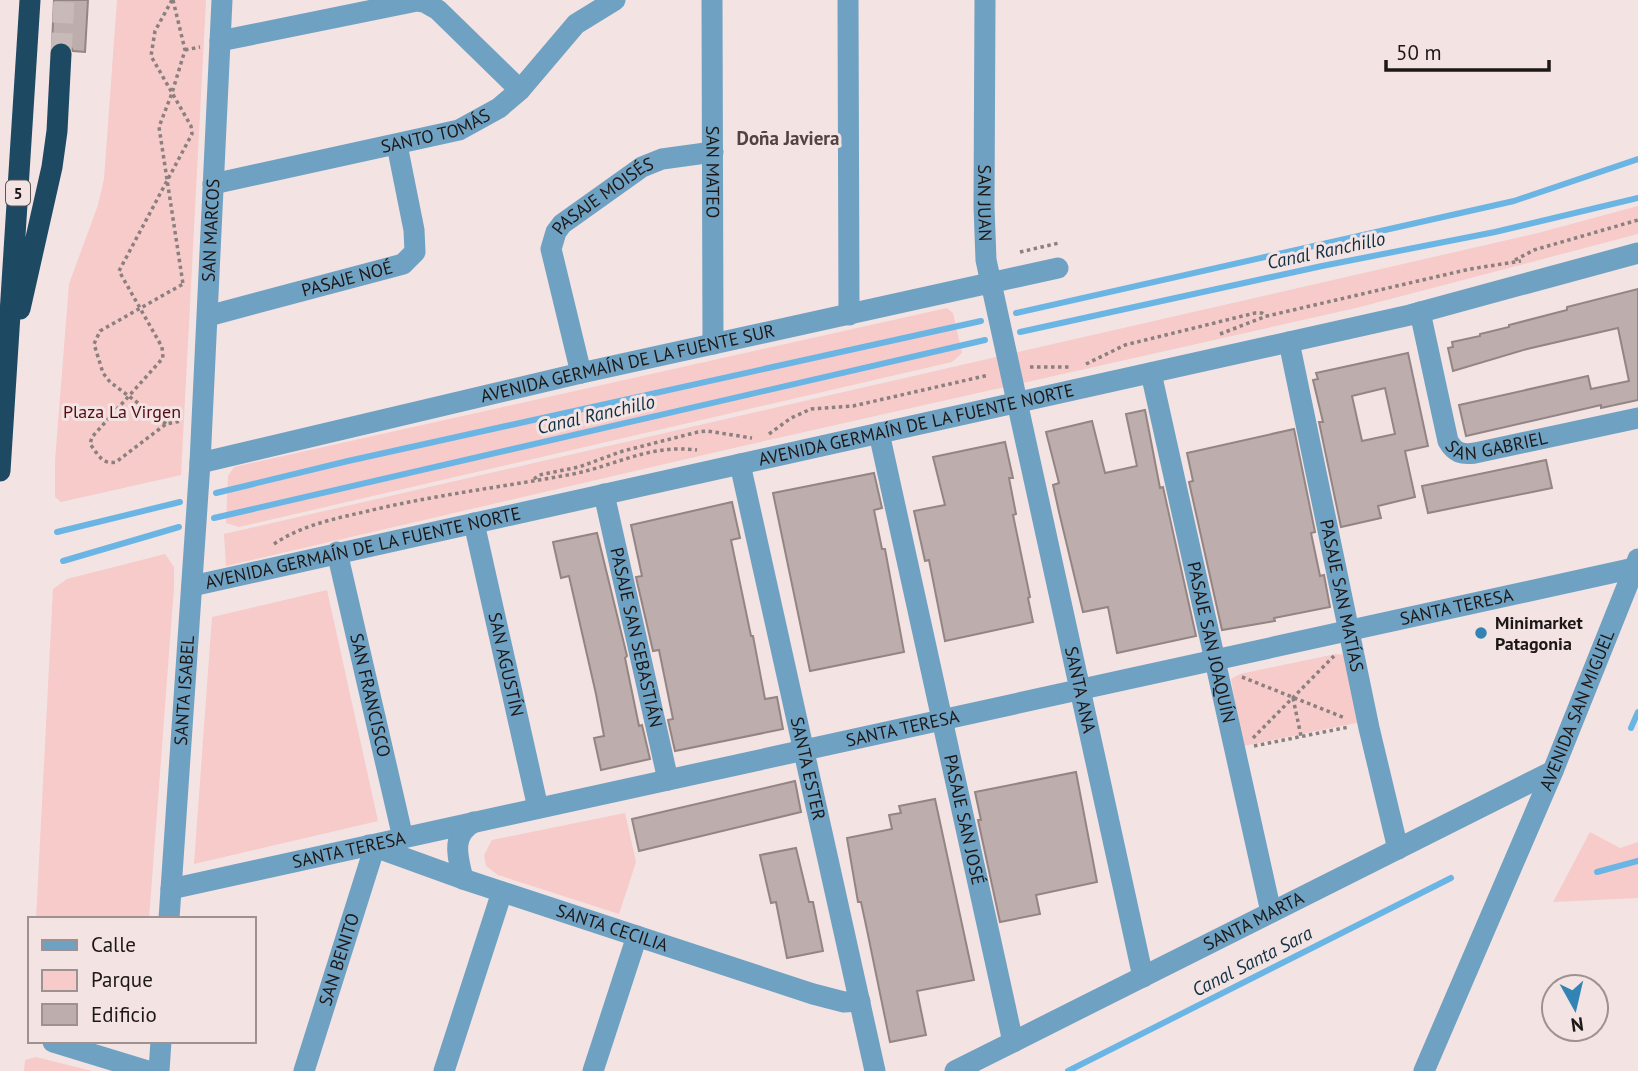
<svg xmlns="http://www.w3.org/2000/svg" width="1638" height="1071" viewBox="0 0 1638 1071" font-family="'PT Sans',sans-serif">
<style>
.green{fill:#f6cbc9}
.lines{fill:none;stroke-linecap:round;stroke-linejoin:round}
.stream{stroke:#6bb5e4;stroke-width:6}
.building{fill:#bdaead;stroke:#938584;stroke-width:2;fill-rule:evenodd}
.highway-tunnel{stroke:#c8bab9;stroke-width:21;stroke-dasharray:21 10;stroke-linecap:butt}
.path{stroke:#8a807f;stroke-width:3.5;stroke-dasharray:3.5 3.5;stroke-linecap:butt}
.minor{stroke:#6fa1c2;stroke-width:21}
.highway{stroke:#1e4963;stroke-width:21}
.poi-dot{fill:#3184b4;stroke:#f3e3e2;stroke-width:2.5}
.labels{text-anchor:middle;stroke-width:6;stroke-linejoin:round;paint-order:stroke}
.shield{fill:#f3e3e2;stroke:#5d5554;stroke-width:2}
.shield-label{font-size:16px;font-weight:bold;fill:#1d1817}
.street-label{font-size:18px;fill:#1d1817;stroke:#f3e3e2}
.park-label{font-size:18px;fill:#550b13;stroke:#f3e3e2}
.poi-label{font-size:18px;font-weight:bold;fill:#1d1817;stroke:#f3e3e2;text-anchor:start}
.neighbourhood-label{font-size:19px;font-weight:bold;fill:#504342;stroke:#f3e3e2}
.water-label{font-size:19px;font-style:italic;fill:#103145;stroke:#f3e3e2}
</style>
<rect width="100%" height="100%" fill="#f3e3e2"/>
<!-- green -->
<path class="green" d="M117,0H206L181,475L61,502L55,497V461L69,284L98,205L104,179Z
M1638,206V234L1356,308L738,447L226,566L224,534L1538,233Z
M947,308L953,313L962,353L952,362L239,527L226,523L228,476L234,467Z
M165,554L174,567V587L149,919H36L53,589L67,579Z
M327,590L378,821L194,864L212,617Z
M1336,654L1346,655L1361,722L1243,746L1231,679L1240,674Z
M625,813L636,862L619,914L498,875L486,866L484,855L492,840Z
M1590,832L1620,848L1638,842V898L1553,902Z
M36,1057L92,1071H24L25,1060Z"/>
<g class="lines">
<!-- stream -->
<path class="stream" d="M1016,313L1514,201L1638,159
M1020,332L1322,266L1495,232L1638,198
M216,493L348,461L981,321
M214,518L985,340
M57,532L180,502
M63,561L179,527
M1631,728L1638,712
M1597,872L1638,861
M1068,1071L1451,878"/>
</g>
<!-- building -->
<path class="building" d="M54,0H88L85,52L73,51L69,43L62,41L52,45Z
M1638,289V400L1601,408V405L1466,436L1459,405L1588,376L1591,389L1629,381L1618,328L1527,349L1453,371L1448,348L1453,347L1452,342L1480,336V334L1509,327V325L1567,310V307Z
M1408,353L1428,446L1405,451L1415,497L1378,506L1381,518L1341,527L1319,422H1323L1313,380L1318,379L1316,373ZM1385,388L1395,434L1362,441L1352,396Z
M1145,410L1160,488L1163,487L1196,636L1117,653L1108,607L1083,612L1059,512L1053,485L1059,483L1046,432L1092,421L1105,473L1137,466L1126,414Z
M1294,429L1315,532L1311,533L1320,576L1324,575L1330,607L1274,618L1275,621L1222,630L1189,482L1193,481L1187,453Z
M1005,442L1013,478H1009L1016,514L1013,515L1030,597L1028,598L1033,622L945,641L929,560L925,561L914,511L945,505L933,457Z
M1546,460L1552,488L1428,513L1422,486Z
M874,473L882,508L874,510L882,549H885L904,652L810,671L773,493Z
M732,502L740,538L731,540L751,636H753L765,699L777,697L783,729L675,751L668,720L673,719L659,650L653,651L636,577L642,576L631,525Z
M597,533L627,656L625,658L639,726L642,725L650,759L601,770L594,738L604,736L596,694L569,576L561,578L553,542Z
M1076,772L1097,882L1036,895L1040,914L1000,922L978,820H981L975,792Z
M795,781L801,812L639,851L632,819Z
M935,799L974,980L917,991L926,1035L890,1042L867,930L861,902H858L847,838L892,829L889,815L901,813L899,806Z
M796,848L809,902H813L823,951L787,958L776,902L771,903L760,855Z"/>
<g class="lines">
<!-- highway-tunnel -->
<path class="highway-tunnel" d="M61,54L64,0"/>
<!-- path -->
<path class="path" d="M172,0L155,31L151,56L191,126L192,134L119,271L162,347L163,358L92,437L90,444C98,454 102,465 116,462L166,424L181,421
M173,0L185,50L172,93L159,127L183,284
M185,50L200,47
M1020,252L1059,243
M1515,260L1534,250L1638,220
M1220,334L1267,316L1470,269L1521,261
M1086,364L1125,345L1255,313H1262L1267,316
M1030,367H1072
M166,424L110,382L103,373L94,344L100,331L183,284
M769,434L791,418L811,409L853,406L989,375
M534,479L539,475L579,467L623,451L698,432L707,431L752,438
M274,544C300,526 333,519 364,512C433,495 503,487 573,474C617,465 650,444 697,450
M1242,677L1345,718
M1293,698L1301,736
M1253,738L1334,656
M1254,746L1349,727"/>
<!-- minor -->
<g class="minor">
<path id="s1" d="M712,0L713,344"/>
<path d="M848,0L849,315"/>
<path id="s2" d="M985,0L984,207L986,260L1143,977"/>
<path d="M220,41L417,1L424,2L438,10L520,90"/>
<path id="s3" d="M213,184L459,130L499,108L520,90L576,24L615,0"/>
<path id="s4" d="M1420,312L1448,441C1455,453 1462,455 1475,453L1638,418"/>
<path id="s5" d="M208,316L403,264L415,252L414,230L397,145"/>
<path id="s6" d="M1289,342L1369,728L1398,849"/>
<path id="s7" d="M581,373L551,249L556,232L562,224L642,167L662,159L713,152"/>
<path id="s8" d="M1151,373L1271,912"/>
<path id="s9" d="M879,433L1013,1042"/>
<path id="s10" d="M200,463L581,373L1058,268"/>
<path id="s11" d="M740,464L875,1071"/>
<path id="s12" d="M604,494L668,780"/>
<path id="s13" d="M474,523L538,808"/>
<path id="s14" d="M337,552L403,838"/>
<path id="s15" d="M192,586L1410,315L1638,253"/>
<path id="s16" d="M369,845L463,879L813,994L844,1002L860,1001"/>
<path d="M463,879C458,858 450,835 474,822"/>
<path id="s17" d="M171,889L1634,568"/>
<path id="s18" d="M169,919L200,463L222,0"/>
<path d="M53,1042L148,1071"/>
<path d="M159,1071L161,1041"/>
<path id="s19" d="M304,1071L374,849"/>
<path d="M444,1071L502,892"/>
<path d="M593,1071L637,936"/>
<path id="s20" d="M955,1071L1553,771"/>
<path id="s21" d="M1424,1071L1553,771L1638,559"/>
</g>
<!-- highway -->
<path class="highway" d="M20,309L52,167L57,131L61,54
M0,471L30,0"/>
</g>
<!-- markers -->
<circle class="poi-dot" cx="1481" cy="633" r="7"/>
<g class="labels">
<!-- shield labels -->
<rect class="shield" x="6" y="180.5" width="24" height="25" rx="5"/>
<g class="shield-label">
<text x="18" y="199">5</text>
</g>
<!-- street labels -->
<g class="street-label">
<text dy="6" stroke="none"><textPath href="#s3" startOffset="229">SANTO TOMÁS</textPath></text>
<text dy="6" stroke="none"><textPath href="#s1" startOffset="172">SAN MATEO</textPath></text>
<text dy="6" stroke="none"><textPath href="#s7" startOffset="205">PASAJE MOISÉS</textPath></text>
<text dy="6" stroke="none"><textPath href="#s2" startOffset="203">SAN JUAN</textPath></text>
<text dy="6" stroke="none"><textPath href="#s18" startOffset="690">SAN MARCOS</textPath></text>
<text dy="6" stroke="none"><textPath href="#s5" startOffset="144">PASAJE NOÉ</textPath></text>
<text dy="6" stroke="none"><textPath href="#s10" startOffset="439">AVENIDA GERMAÍN DE LA FUENTE SUR</textPath></text>
<text dy="6" stroke="none"><textPath href="#s15" startOffset="742">AVENIDA GERMAÍN DE LA FUENTE NORTE</textPath></text>
<text dy="6" stroke="none"><textPath href="#s4" startOffset="186">SAN GABRIEL</textPath></text>
<text dy="6" stroke="none"><textPath href="#s15" startOffset="175">AVENIDA GERMAÍN DE LA FUENTE NORTE</textPath></text>
<text dy="6" stroke="none"><textPath href="#s6" startOffset="259">PASAJE SAN MATÍAS</textPath></text>
<text dy="6" stroke="none"><textPath href="#s17" startOffset="1316">SANTA TERESA</textPath></text>
<text dy="6" stroke="none"><textPath href="#s12" startOffset="147">PASAJE SAN SEBASTIÁN</textPath></text>
<text dy="6" stroke="none"><textPath href="#s8" startOffset="276">PASAJE SAN JOAQUÍN</textPath></text>
<text dy="6" stroke="none"><textPath href="#s13" startOffset="145">SAN AGUSTÍN</textPath></text>
<text dy="6" stroke="none"><textPath href="#s2" startOffset="700">SANTA ANA</textPath></text>
<text dy="6" stroke="none"><textPath href="#s18" startOffset="229">SANTA ISABEL</textPath></text>
<text dy="6" stroke="none"><textPath href="#s14" startOffset="147">SAN FRANCISCO</textPath></text>
<text dy="6" stroke="none"><textPath href="#s21" startOffset="392">AVENIDA SAN MIGUEL</textPath></text>
<text dy="6" stroke="none"><textPath href="#s17" startOffset="749">SANTA TERESA</textPath></text>
<text dy="6" stroke="none"><textPath href="#s11" startOffset="312">SANTA ESTER</textPath></text>
<text dy="6" stroke="none"><textPath href="#s9" startOffset="396">PASAJE SAN JOSÉ</textPath></text>
<text dy="6" stroke="none"><textPath href="#s17" startOffset="182">SANTA TERESA</textPath></text>
<text dy="6" stroke="none"><textPath href="#s20" startOffset="334">SANTA MARTA</textPath></text>
<text dy="6" stroke="none"><textPath href="#s16" startOffset="257">SANTA CECILIA</textPath></text>
<text dy="6" stroke="none"><textPath href="#s19" startOffset="117">SAN BENITO</textPath></text>
</g>
<!-- park labels -->
<g class="park-label">
<text x="122" y="418">Plaza La Virgen</text>
</g>
<!-- poi labels -->
<g class="poi-label">
<text x="1495" y="629">Minimarket<tspan x="1495" dy="21">Patagonia</tspan></text>
</g>
<!-- neighbourhood labels -->
<g class="neighbourhood-label">
<text x="788" y="145">Doña Javiera</text>
</g>
<!-- water labels -->
<g class="water-label">
<text transform="translate(1326 250) rotate(-12)" y="7">Canal Ranchillo</text>
<text transform="translate(596 414) rotate(-13)" y="7">Canal Ranchillo</text>
<text transform="translate(1252 961) rotate(-27)" y="7">Canal Santa Sara</text>
</g>
</g>
<!-- legend -->
<rect x="28" y="917" width="228" height="126" fill="#f3e3e2" stroke="#9d9291" stroke-width="2"/>
<rect x="42" y="940" width="35" height="10" fill="#6fa1c2" stroke="#9d9291" stroke-width="2"/>
<text x="91" y="952" font-size="21" fill="#1d1817">Calle</text>
<rect x="42" y="970" width="35" height="21" fill="#f6cbc9" stroke="#9d9291" stroke-width="2"/>
<text x="91" y="987" font-size="21" fill="#1d1817">Parque</text>
<rect x="42" y="1004" width="35" height="21" fill="#bdaead" stroke="#9d9291" stroke-width="2"/>
<text x="91" y="1022" font-size="21" fill="#1d1817">Edificio</text>
<!-- north arrow -->
<g transform="translate(1575 1008) rotate(172)"><circle r="33" fill="#f3e3e2" stroke="#9d9291" stroke-width="2"/>
<path d="M0-5L12 26L0 18L-12 26Z" fill="#3184b4"/>
<text y="-10" font-size="19" font-weight="bold" text-anchor="middle" fill="#1d1817">N</text>
</g>
<!-- scale -->
<path d="M1386 60v10h163v-10" fill="none" stroke="#1d1817" stroke-width="3.5"/>
<text x="1396" y="60" font-size="21" fill="#1d1817" stroke="#f3e3e2" stroke-width="5" paint-order="stroke">50 m</text>
</svg>
